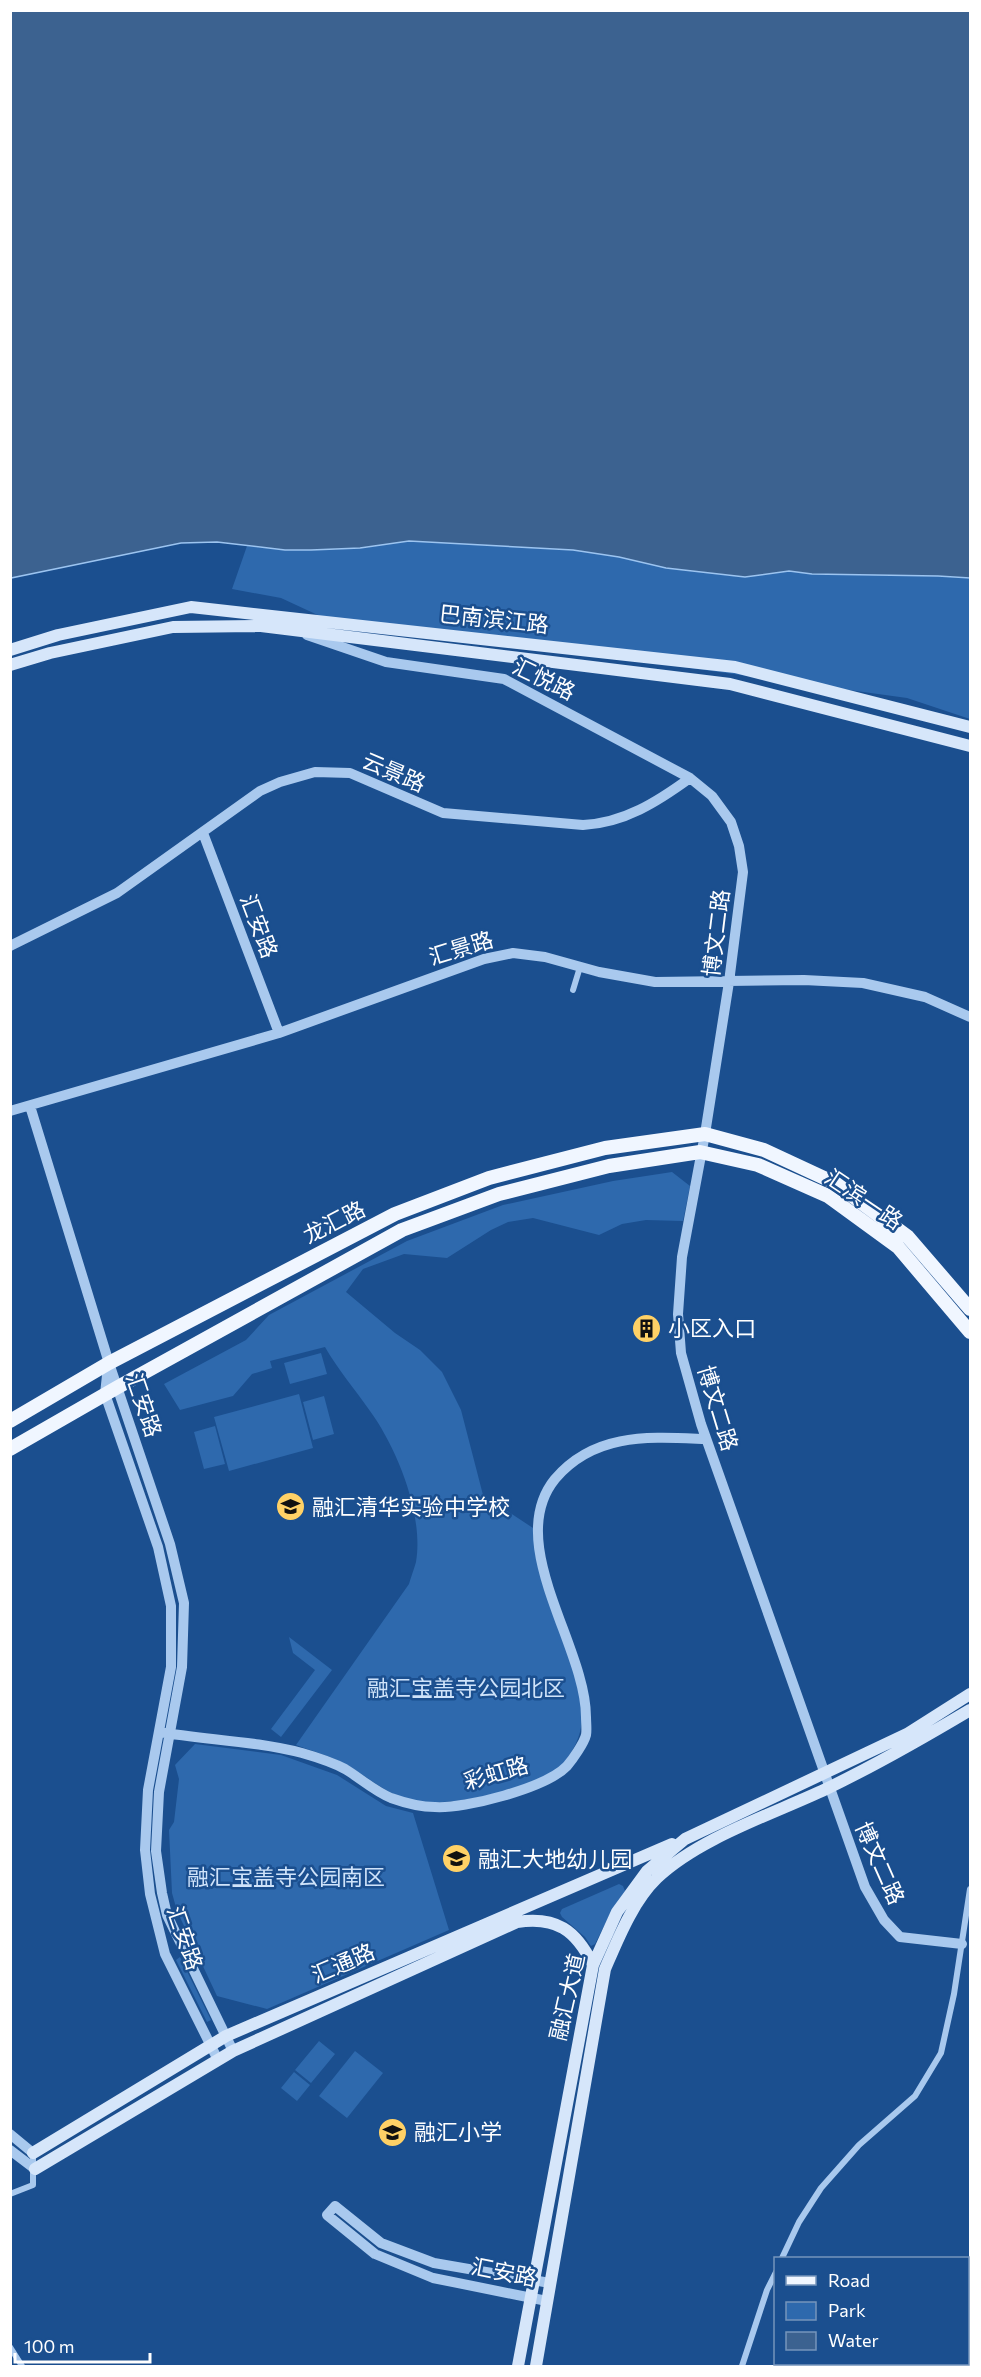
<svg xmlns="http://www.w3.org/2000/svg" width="981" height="2377" viewBox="0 0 981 2377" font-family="Commissioner,'Noto Sans SC',sans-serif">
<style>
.green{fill:#2e69ad}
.water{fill:#3c6290;stroke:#9cc4f0;stroke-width:1.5}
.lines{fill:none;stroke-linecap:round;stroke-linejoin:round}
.minor{stroke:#a9c9ee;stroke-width:6}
.tertiary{stroke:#a9c9ee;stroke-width:10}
.secondary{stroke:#d6e6fa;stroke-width:12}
.primary{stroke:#f0f6ff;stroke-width:14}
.labels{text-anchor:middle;stroke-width:5;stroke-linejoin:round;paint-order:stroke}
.street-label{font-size:22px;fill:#fff;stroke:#1b4f8f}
.poi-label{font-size:22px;fill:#fff;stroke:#1b4f8f;text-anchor:start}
.park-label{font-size:22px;fill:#cfe3fa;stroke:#1b4f8f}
</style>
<rect width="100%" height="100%" fill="#1b4f8f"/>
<!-- green -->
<path class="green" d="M409,541L573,550L619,557L666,568L745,577L789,571L812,574L938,576L970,578V719L907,698L322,617L281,598L232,589L247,546C285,550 322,551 359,548C376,547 393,542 409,541Z
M672,1172L690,1186L683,1221L646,1220L622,1224L599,1235L533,1218L508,1222L491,1230L447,1258L404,1254L363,1269L346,1292L395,1333L420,1350L442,1372L461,1410L483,1495L533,1528C535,1572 554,1613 568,1654C573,1669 580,1687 582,1702C584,1726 579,1743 565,1761C544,1788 447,1808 414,1801C389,1796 368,1777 347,1765C331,1756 312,1751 296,1745L409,1584C411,1577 414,1569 416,1562C424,1515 397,1448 370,1411C355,1389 338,1370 325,1347L270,1361L272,1368L252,1374L233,1396L180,1410L164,1384L246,1340L269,1315L407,1241L503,1205L613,1181Z
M321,1353L327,1374L290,1384L284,1363Z
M299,1394L313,1448L229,1471L214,1417Z
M324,1396L334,1434L313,1440L303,1402Z
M215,1426L225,1464L204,1469L194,1432Z
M289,1637L332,1670L281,1737L271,1729L315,1670L293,1653Z
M195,1744L281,1755L337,1775L386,1806L413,1813L449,1930L267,2009L217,1996L177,1911L172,1893L169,1830L174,1822L179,1779L175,1765Z
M619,1884L623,1886L625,1891L612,1910L595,1944L591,1946L585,1937L562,1917L560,1913L562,1909Z
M180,1957L211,2020L207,2022L176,1960Z
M319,2041L335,2054L311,2083L295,2070Z
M355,2051L383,2073L347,2118L319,2096Z
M294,2072L310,2085L297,2101L281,2088Z"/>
<!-- water -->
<path class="water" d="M10,11H970V578L938,576L812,574L789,571L745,577L666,568L619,557L573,550L409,541L360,548L311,550H285L217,542L181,543L11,578Z"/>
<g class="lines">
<!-- minor -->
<path class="minor" d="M573,990L580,967
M10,2194L33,2185V2153
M782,2258L799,2222L821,2188L859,2145L915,2096L941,2053L954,1994L970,1889
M10,2347L22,2366
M742,2366L767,2290L776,2272"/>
<!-- tertiary -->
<path class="tertiary" d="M307,635L386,662L504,679L690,778L712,796L731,822L739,846L743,872L729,982L705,1134L682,1257L678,1314L681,1353L701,1424L865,1887L884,1920L900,1937L962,1944
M203,833L279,1033
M10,946L117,893L260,791L280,782L315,772L350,773L443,813L583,825C624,823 657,802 690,778
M30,1106L109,1363L170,1544L184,1603L182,1667L159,1792L156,1851L162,1893L167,1915L233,2051
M10,1111L279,1033L484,959L513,953L545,957L599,972L655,982L804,980L863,983L925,997L970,1017
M108,1366L105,1394L158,1547L171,1606V1667L148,1790L145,1850L150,1894L165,1954L218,2060
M159,1732C207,1740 256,1741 302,1753C316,1757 332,1762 345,1769C360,1778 374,1791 391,1798C405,1803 420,1807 435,1807C465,1809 546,1788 567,1766C573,1759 584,1743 586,1735C587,1730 586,1722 586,1717C586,1646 503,1543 555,1479C595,1432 650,1437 706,1439
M10,2134L33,2153
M10,2150L35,2169
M547,2301L433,2278L375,2254L327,2215L335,2206L381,2243L434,2263L550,2283"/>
<!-- secondary -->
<path class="secondary" d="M10,650L58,635L191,607L735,667L970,727
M10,665L50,653L173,627L261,626L730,684L970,746
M33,2153L226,2036L672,1844
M35,2169L233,2051L517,1922C556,1916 576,1930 593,1965
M518,2366L593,1965L617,1912L647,1871L685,1839L907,1734L970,1694
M536,2366L605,1969C618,1939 633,1901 657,1878C699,1838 773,1814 826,1789C876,1765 923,1738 970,1710"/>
<!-- primary -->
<path class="primary" d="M10,1421L109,1363L395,1214L489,1178L605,1148L705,1134L764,1150L835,1183L908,1237L970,1309
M10,1449L118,1387L402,1230L499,1194L609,1166L700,1152L758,1165L828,1196L898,1247L970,1332"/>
</g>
<!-- icons -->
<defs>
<symbol id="building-disc" viewBox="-11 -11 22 22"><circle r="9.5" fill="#ffd166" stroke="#1b4f8f"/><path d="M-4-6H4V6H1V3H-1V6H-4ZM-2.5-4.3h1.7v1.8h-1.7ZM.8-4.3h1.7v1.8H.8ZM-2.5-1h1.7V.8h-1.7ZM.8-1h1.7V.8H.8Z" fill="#111"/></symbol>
<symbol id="school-disc" viewBox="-11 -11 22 22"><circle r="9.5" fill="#ffd166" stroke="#1b4f8f"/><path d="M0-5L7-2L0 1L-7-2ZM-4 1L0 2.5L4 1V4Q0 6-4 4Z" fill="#111"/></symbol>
</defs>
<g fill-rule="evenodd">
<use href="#building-disc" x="630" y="1312" width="33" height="33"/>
<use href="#school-disc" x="274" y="1490" width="33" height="33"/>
<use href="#school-disc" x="440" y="1842" width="33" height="33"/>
<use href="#school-disc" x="376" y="2116" width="33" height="33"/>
</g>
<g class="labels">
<!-- street labels -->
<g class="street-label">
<text transform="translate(494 619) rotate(6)" y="8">巴南滨江路</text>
<text transform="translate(544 679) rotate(26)" y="8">汇悦路</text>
<text transform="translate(394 772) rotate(23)" y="8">云景路</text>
<text transform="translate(259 926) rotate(69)" y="8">汇安路</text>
<text transform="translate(716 933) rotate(-83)" y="8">博文二路</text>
<text transform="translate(461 948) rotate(-17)" y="8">汇景路</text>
<text transform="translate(864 1199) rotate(34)" y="8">汇滨一路</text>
<text transform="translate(334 1222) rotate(-27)" y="8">龙汇路</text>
<text transform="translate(144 1405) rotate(71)" y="8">汇安路</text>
<text transform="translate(718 1408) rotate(73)" y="8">博文二路</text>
<text transform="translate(496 1773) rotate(-16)" y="8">彩虹路</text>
<text transform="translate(880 1863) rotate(66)" y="8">博文二路</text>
<text transform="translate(185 1938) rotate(71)" y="8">汇安路</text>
<text transform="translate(343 1963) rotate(-23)" y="8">汇通路</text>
<text transform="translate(567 1997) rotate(-77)" y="8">融汇大道</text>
<text transform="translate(504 2272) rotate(11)" y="8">汇安路</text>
</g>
<!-- poi labels -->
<g class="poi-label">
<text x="668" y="1336">小区入口</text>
<text x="312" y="1515">融汇清华实验中学校</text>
<text x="478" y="1867">融汇大地幼儿园</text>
<text x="414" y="2140">融汇小学</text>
</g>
<!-- park labels -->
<g class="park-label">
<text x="466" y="1696">融汇宝盖寺公园北区</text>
<text x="286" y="1885">融汇宝盖寺公园南区</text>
</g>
</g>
<!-- border -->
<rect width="981" height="2377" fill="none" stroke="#ffffff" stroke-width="24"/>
<!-- legend -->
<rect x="774" y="2257" width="195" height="108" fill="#1b4f8f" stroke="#7695bc" stroke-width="1.5"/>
<rect x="786" y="2276" width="30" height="9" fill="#f0f6ff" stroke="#7695bc" stroke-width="1.5"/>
<text x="828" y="2287" font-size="18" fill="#ffffff">Road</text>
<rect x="786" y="2302" width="30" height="18" fill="#2e69ad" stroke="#7695bc" stroke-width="1.5"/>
<text x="828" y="2317" font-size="18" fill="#ffffff">Park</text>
<rect x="786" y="2332" width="30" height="18" fill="#3c6290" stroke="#7695bc" stroke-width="1.5"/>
<text x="828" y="2347" font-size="18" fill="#ffffff">Water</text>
<!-- scale -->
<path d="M15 2353v9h135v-9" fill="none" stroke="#ffffff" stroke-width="3"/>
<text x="24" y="2353" font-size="18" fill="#ffffff" stroke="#1b4f8f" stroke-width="4.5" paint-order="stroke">100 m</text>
</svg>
